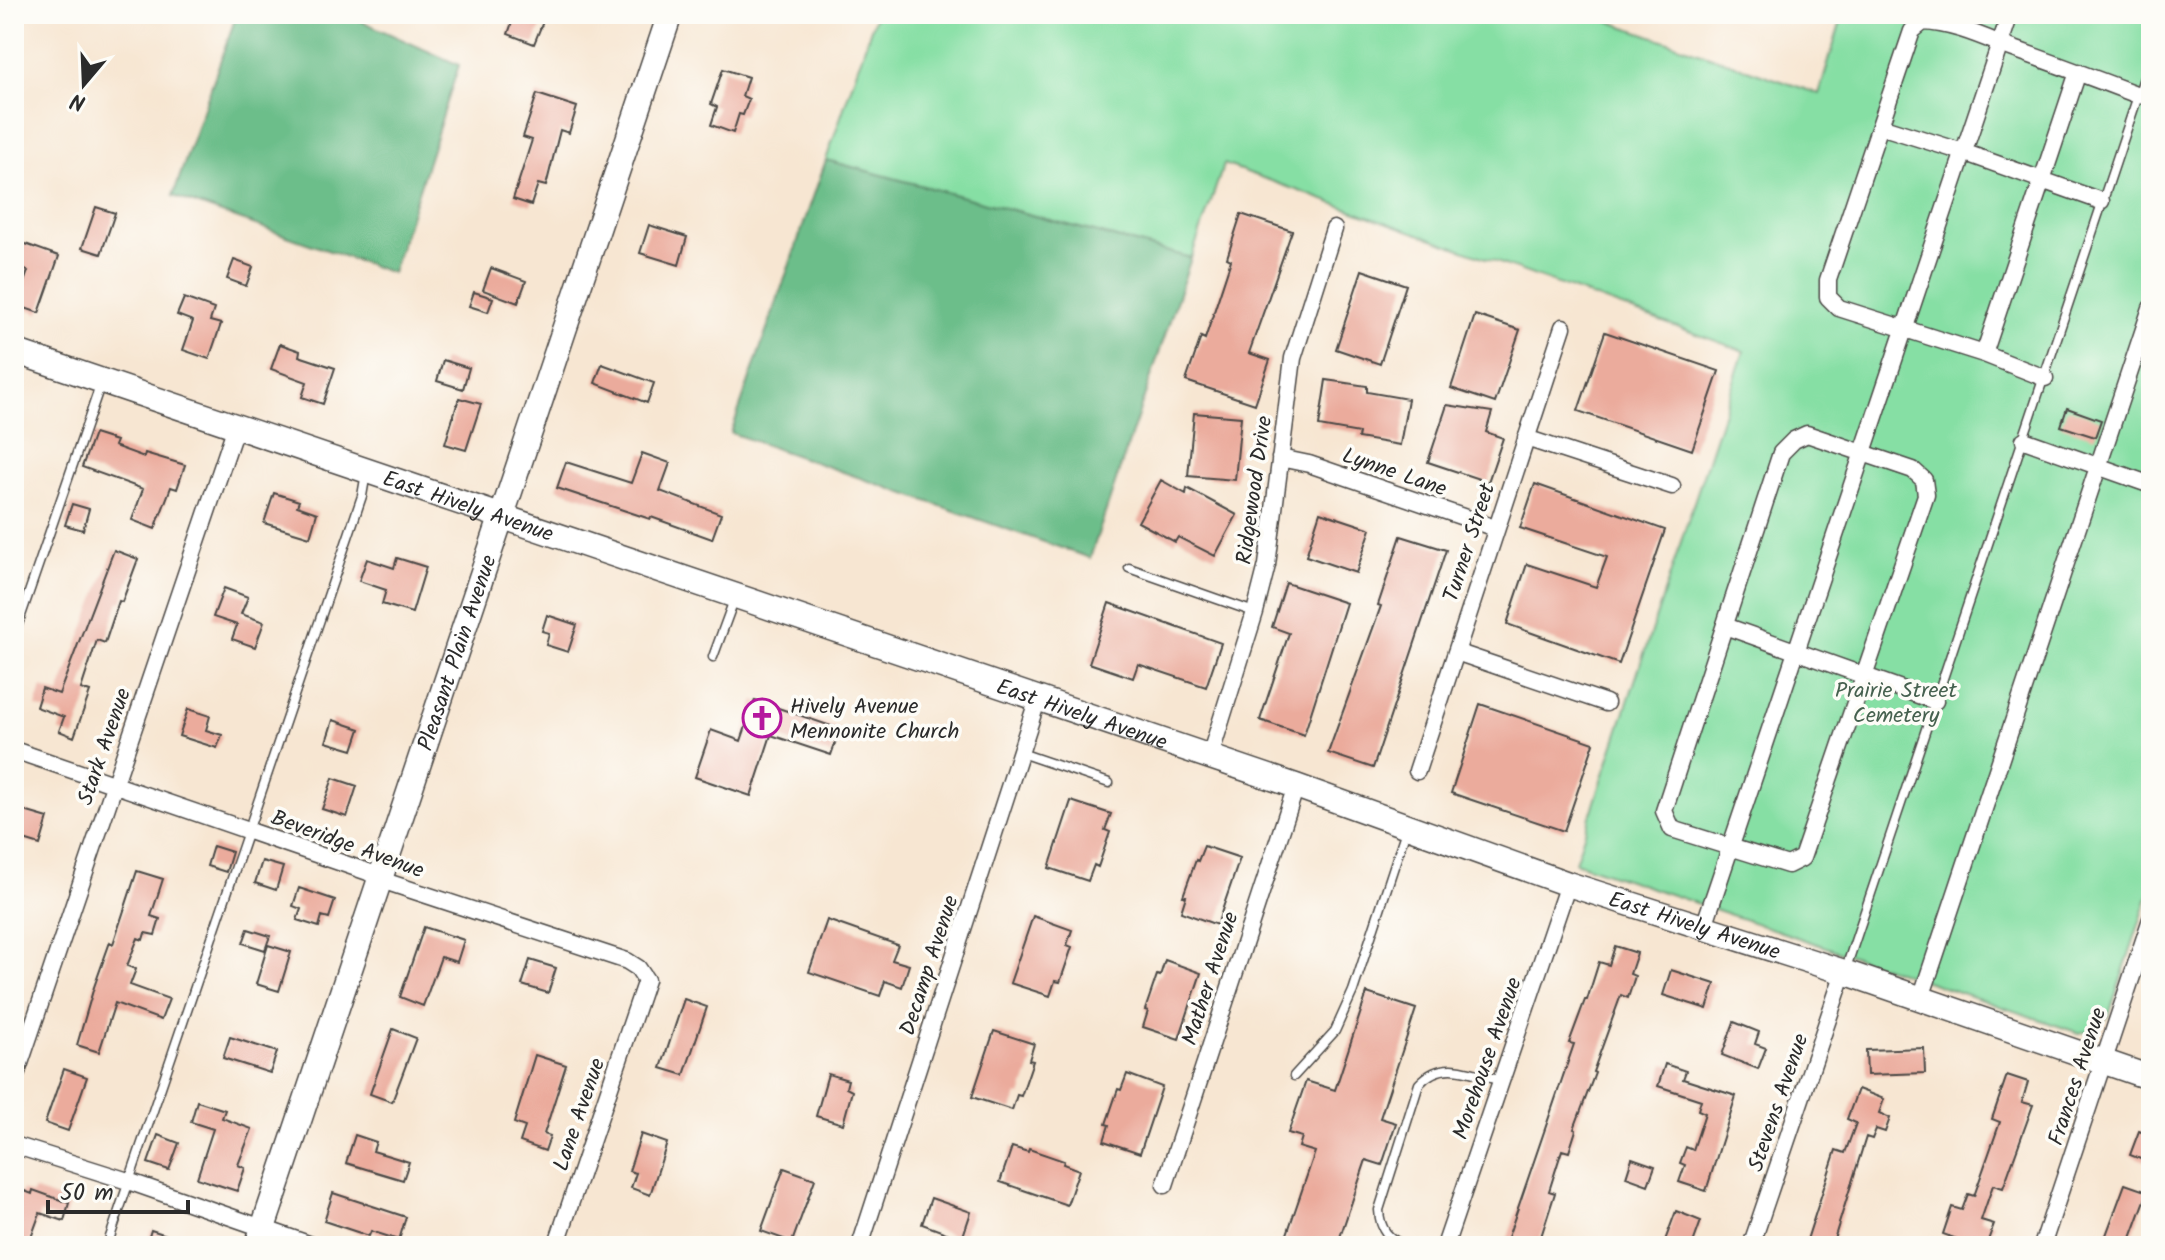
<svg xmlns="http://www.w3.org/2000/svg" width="2165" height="1260" viewBox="0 0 2165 1260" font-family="Kalam,sans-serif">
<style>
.green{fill:#86dfa4;stroke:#588568;stroke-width:2}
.forest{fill:#6cbe8a;stroke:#4c745a;stroke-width:2}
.building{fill:#ebab9c}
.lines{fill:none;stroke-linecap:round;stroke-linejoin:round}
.lane-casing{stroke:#4a4744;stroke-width:11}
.street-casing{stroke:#4a4744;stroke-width:19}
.secondary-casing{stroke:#4a4744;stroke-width:27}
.lane{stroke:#fff;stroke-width:8}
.street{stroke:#fff;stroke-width:16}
.secondary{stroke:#fff;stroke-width:24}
.labels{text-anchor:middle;stroke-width:7;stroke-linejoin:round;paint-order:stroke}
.street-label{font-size:22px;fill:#2b2b2b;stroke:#fdfcf7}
.park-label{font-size:22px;fill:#46614f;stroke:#fdfcf7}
.poi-label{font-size:22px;fill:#2b2b2b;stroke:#fdfcf7;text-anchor:start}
</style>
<rect width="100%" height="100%" fill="#fdfcf7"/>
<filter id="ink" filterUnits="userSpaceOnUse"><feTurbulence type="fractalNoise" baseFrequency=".0125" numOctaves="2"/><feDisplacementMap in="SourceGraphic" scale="16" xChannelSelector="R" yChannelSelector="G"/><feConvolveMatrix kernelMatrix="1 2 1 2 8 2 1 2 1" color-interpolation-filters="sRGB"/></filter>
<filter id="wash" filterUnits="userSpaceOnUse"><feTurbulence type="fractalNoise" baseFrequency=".006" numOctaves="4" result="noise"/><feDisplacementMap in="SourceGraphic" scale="32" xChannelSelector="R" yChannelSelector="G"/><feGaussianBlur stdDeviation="1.8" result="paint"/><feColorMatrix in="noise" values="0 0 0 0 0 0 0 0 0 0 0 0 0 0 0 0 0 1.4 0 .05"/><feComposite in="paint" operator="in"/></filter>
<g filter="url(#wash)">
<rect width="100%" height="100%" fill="#f7e6d2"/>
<!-- green -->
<path class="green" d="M876,14H1588L1819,94L1843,14H2151V888L2109,1015L2097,1029L2079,1033L1575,862L1744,351L1224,164L1191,258L826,160Z"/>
<!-- forest -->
<path class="forest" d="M226,14H346L459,65L392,273L173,196L235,19Z
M826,160L1191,258L1090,558L731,433Z"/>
<g id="blocks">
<!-- building -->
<path class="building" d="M515,14H546L534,44L508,34Z
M723,69L748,77L742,96L749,99L743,115L739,114L733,133L711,125L717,107L711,104Z
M537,94L577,107L569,133L560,130L546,186L538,184L531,205L513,199L532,140L523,137Z
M96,207L115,213L101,254L82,248Z
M1241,214L1292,231L1249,353L1270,360L1255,404L1186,381L1201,337L1205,339L1231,260L1227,258Z
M649,225L687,237L679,265L640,253Z
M17,241L59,256L39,313L16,305L28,271L14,266Z
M234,260L253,267L246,286L227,279Z
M491,268L526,281L518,303L483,290Z
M1362,270L1406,285L1380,364L1336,349Z
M474,292L493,298L488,312L469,306Z
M184,298L214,309L210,321L221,324L209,359L183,350L193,321L177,315Z
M1475,315L1520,330L1495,403L1451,388Z
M1605,332L1719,371L1692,450L1578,411Z
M280,344L300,351L299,356L335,368L323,404L302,397L307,382L271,369Z
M443,360L469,368L463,389L437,381Z
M602,364L654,383L647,403L595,383Z
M1326,380L1367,386V392L1408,399L1400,445L1358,438L1359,433L1319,426Z
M459,398L481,404L466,450L445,444Z
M1447,405L1492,412L1486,432L1503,438L1488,482L1428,462Z
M2067,408L2101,420L2095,437L2061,426Z
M1194,413L1241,417L1235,480L1188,476Z
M94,434L116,441L114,446L144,457L145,453L185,465L177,489L171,487L155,529L132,520L143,489L82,467Z
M642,453L670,463L660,491L721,514L712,539L651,517L650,519L557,488L566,462L631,483Z
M1161,480L1186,494L1187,488L1237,515L1215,556L1178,537L1175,542L1138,522Z
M1535,484L1665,530L1619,664L1507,624L1527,564L1596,587L1607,557L1520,528Z
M274,493L299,501L297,506L317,513L310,537L264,523Z
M72,504L89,509L83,530L65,525Z
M1320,512L1371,529L1356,573L1306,556Z
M1401,536L1446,550L1373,768L1328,753L1381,606L1378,605Z
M114,550L138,559L122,602L119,601L105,643L97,640L81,689L90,692L74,737L59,731L64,717L36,707L42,688L59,694Z
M397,558L426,567L412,613L382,604L386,590L359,581L367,559L394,568Z
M1286,583L1346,603L1304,735L1260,720L1289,633L1272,627Z
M224,588L248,597L241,614L264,622L255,647L232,639L237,625L213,617Z
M1109,603L1221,643L1206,687L1138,664L1133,678L1089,663Z
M547,615L577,625L568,652L546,645L549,633L542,631Z
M755,700L840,729L831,755L771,735L751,796L695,777L711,730L741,741Z
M1480,704L1594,743L1564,831L1451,793Z
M188,709L210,716L206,730L222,735L217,748L179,736Z
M333,720L360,729L353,750L326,742Z
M333,778L357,786L347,817L322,809Z
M1071,801L1111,814L1105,830L1110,832L1098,867L1094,865L1088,881L1049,868Z
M14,808L48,818L40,845L14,837Z
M213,846L232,852L226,872L207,866Z
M1204,846L1240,858L1217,925L1181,912L1186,896H1183L1196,860L1198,861Z
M262,861L283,867L276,890L255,883Z
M137,871L163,879L151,916L160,919L155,935L145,933L143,940L138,938L127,966L136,969L130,985L169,999L161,1020L115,1003L99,1052L77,1045L94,987L110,942L113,944Z
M299,888L335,900L329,918L322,916L319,927L297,920L301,909L293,906Z
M1033,916L1072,930L1067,945L1072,947L1060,982L1055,981L1050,996L1010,983Z
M827,920L898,945L892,960L909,965L902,987L885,981L880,996L809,972Z
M424,927L464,940L457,962L441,957L423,1006L400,997Z
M248,929L270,936L265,950L243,943Z
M268,945L291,952L279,991L256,984Z
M1615,946L1637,953L1630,974L1635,976L1628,998L1621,995L1593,1072L1595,1073L1574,1129L1576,1130L1569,1152L1562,1150L1549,1191L1555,1193L1538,1246H1505L1574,1044L1569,1043L1585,1000H1587L1599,962L1609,965Z
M530,960L556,968L548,993L522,985Z
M1165,960L1201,973L1179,1039L1143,1027L1148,1011L1145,1010L1157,975L1160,976Z
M1671,970L1715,984L1707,1009L1663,995Z
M1367,993L1416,1009L1380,1118L1396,1123L1382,1165L1366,1160L1337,1246H1283L1315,1152L1299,1147L1302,1137L1288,1133L1306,1081L1335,1090Z
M684,999L707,1007L684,1075L661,1068Z
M1734,1022L1759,1032L1755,1044L1766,1048L1758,1069L1722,1055Z
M393,1029L416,1038L392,1102L370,1094Z
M994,1031L1034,1044L1029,1060L1033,1061L1021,1096L1017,1095L1012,1110L972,1097Z
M230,1037L277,1052L270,1073L223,1058Z
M1924,1048L1925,1073L1867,1075L1866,1050Z
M535,1055L566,1065L544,1134L550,1136L545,1151L520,1142L525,1127L514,1123Z
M1665,1064L1686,1071L1683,1079L1736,1096L1706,1191L1679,1182L1685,1165L1680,1163L1686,1147L1693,1150L1705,1113L1698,1110L1701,1100L1658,1086Z
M64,1069L87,1077L68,1131L45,1123Z
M828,1074L848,1080L846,1088L852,1091L843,1124L816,1116Z
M1127,1074L1162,1087L1140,1153L1104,1141L1109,1125L1106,1124L1118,1089L1121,1090Z
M2007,1075L2028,1082L2022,1102L2033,1105L2003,1188L1993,1185L1981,1220L1994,1224L1986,1246H1976L1943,1234L1952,1207L1962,1210L1968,1194L1974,1196L2000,1122L1992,1119Z
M1858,1089L1884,1099L1879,1113L1890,1118L1885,1132L1876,1129L1872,1139L1866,1137L1832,1246H1805L1836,1150L1845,1153L1856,1123L1847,1119Z
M197,1101L225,1110L222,1118L252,1129L238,1165L245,1168L237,1191L197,1178L213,1129L191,1122Z
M2139,1131L2151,1136V1163L2130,1155Z
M641,1134L667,1143L650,1195L631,1188L636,1173L629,1171Z
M158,1135L179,1143L169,1170L148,1163Z
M355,1135L376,1142L373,1151L409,1162L403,1180L346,1163Z
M1012,1147L1028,1152L1029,1149L1064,1161L1063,1164L1079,1170L1067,1205L1000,1182Z
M1632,1158L1655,1166L1648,1185L1626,1177Z
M784,1168L815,1179L792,1242L761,1231Z
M2125,1184L2148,1192L2128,1246H2102Z
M22,1190L32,1194L33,1190L69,1203L64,1221L40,1213L28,1246H14V1211Z
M333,1193L406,1217L399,1240L371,1231L369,1236L324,1221Z
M931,1198L971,1212L962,1239L922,1224Z
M1676,1211L1701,1221L1692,1246H1663Z
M151,1230L191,1243L190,1246H146Z"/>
</g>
</g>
<g filter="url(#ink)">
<use href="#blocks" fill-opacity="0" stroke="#4a4744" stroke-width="2"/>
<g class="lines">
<defs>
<path id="lane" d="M1129,568L1254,612
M14,636L101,383
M713,657L734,600
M1021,753L1109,783
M1845,971L2151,57
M1294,1076L1335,1031L1353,991L1406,830
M107,1246L362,496L366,473
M1407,1246C1388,1239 1380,1230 1379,1210L1419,1084C1443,1057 1471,1073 1501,1081"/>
<path id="street" d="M2078,72L1984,354L1839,308L1828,297V280L1912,31L1923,22C1953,23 1983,37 2011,48C2053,63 2096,79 2138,95
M1880,126L1963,152L2101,201
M1984,354L2045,378
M1807,434L1913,470L1924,480L1926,495L1802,858L1788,865L1672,829L1664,811L1781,453L1794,440Z
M1526,438L1672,486
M2024,440L2151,485
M1280,458L1309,464L1495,528
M1725,626L1935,701
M1456,652L1606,703
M14,750L368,872L381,880L627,961L638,968L646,980L556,1246
M1210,756L1255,612L1267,565L1293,358L1334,229
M1417,771L1563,327
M1703,929L2010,14
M1921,998L2151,308
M14,1081L236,426
M14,1145L128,1181L314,1246
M1165,1185L1296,786
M860,1246L1038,698
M1445,1246L1568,884
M1751,1246L1844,972
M2042,1246L2151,919"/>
<g id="secondary">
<path id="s1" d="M14,351L1296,786L1568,884L1844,972L2151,1078"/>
<path id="s2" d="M257,1246L670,14"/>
</g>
</defs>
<!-- lane casing -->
<use href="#lane" class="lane-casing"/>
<!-- street casing -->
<use href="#street" class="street-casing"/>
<!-- secondary casing -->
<use href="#secondary" class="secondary-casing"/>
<!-- lane -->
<use href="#lane" class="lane"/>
<!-- street -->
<use href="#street" class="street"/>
<!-- secondary -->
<use href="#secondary" class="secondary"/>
</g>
</g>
<!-- icons -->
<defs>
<symbol id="church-ring" viewBox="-11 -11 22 22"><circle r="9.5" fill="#fdfcf7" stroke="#b5179e" stroke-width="1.5"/><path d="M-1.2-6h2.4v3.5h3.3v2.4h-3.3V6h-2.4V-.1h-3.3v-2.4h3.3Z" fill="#b5179e"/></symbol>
</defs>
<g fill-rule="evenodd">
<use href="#church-ring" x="740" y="696" width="44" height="44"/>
</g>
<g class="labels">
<!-- street labels -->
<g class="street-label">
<text transform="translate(1395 471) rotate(19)" y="8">Lynne Lane</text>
<text transform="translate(1253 490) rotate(-82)" y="8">Ridgewood Drive</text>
<text dy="8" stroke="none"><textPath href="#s1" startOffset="480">East Hively Avenue</textPath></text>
<text transform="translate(1468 542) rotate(-72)" y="8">Turner Street</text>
<text dy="8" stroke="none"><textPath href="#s2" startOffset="626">Pleasant Plain Avenue</textPath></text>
<text dy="8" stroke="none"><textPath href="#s1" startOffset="1128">East Hively Avenue</textPath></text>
<text transform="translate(103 746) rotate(-71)" y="8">Stark Avenue</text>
<text transform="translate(348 843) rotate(20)" y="8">Beveridge Avenue</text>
<text dy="8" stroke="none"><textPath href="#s1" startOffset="1776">East Hively Avenue</textPath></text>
<text transform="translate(928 965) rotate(-72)" y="8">Decamp Avenue</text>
<text transform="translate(1209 978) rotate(-72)" y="8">Mather Avenue</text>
<text transform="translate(1486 1058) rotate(-71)" y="8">Morehouse Avenue</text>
<text transform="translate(2076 1076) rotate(-72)" y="8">Frances Avenue</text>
<text transform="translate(1777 1102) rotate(-71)" y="8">Stevens Avenue</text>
<text transform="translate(578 1114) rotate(-71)" y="8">Lane Avenue</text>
</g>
<!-- park labels -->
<g class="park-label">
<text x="1896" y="697">Prairie Street<tspan x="1896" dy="25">Cemetery</tspan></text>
</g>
<!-- poi labels -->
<g class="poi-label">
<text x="790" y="713">Hively Avenue<tspan x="790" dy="25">Mennonite Church</tspan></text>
</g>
</g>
<!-- margin -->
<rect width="2165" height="1260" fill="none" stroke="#fdfcf7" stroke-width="48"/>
<!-- north arrow -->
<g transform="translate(84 84) rotate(199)" stroke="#fdfcf7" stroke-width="6" paint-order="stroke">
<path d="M0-6L14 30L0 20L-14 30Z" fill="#2b2b2b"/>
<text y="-12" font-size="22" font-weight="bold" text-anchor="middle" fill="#2b2b2b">N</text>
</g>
<!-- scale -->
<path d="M48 1200v12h140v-12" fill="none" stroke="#2b2b2b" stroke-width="4"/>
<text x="60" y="1200" font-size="24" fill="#2b2b2b" stroke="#fdfcf7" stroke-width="6" paint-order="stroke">50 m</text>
</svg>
